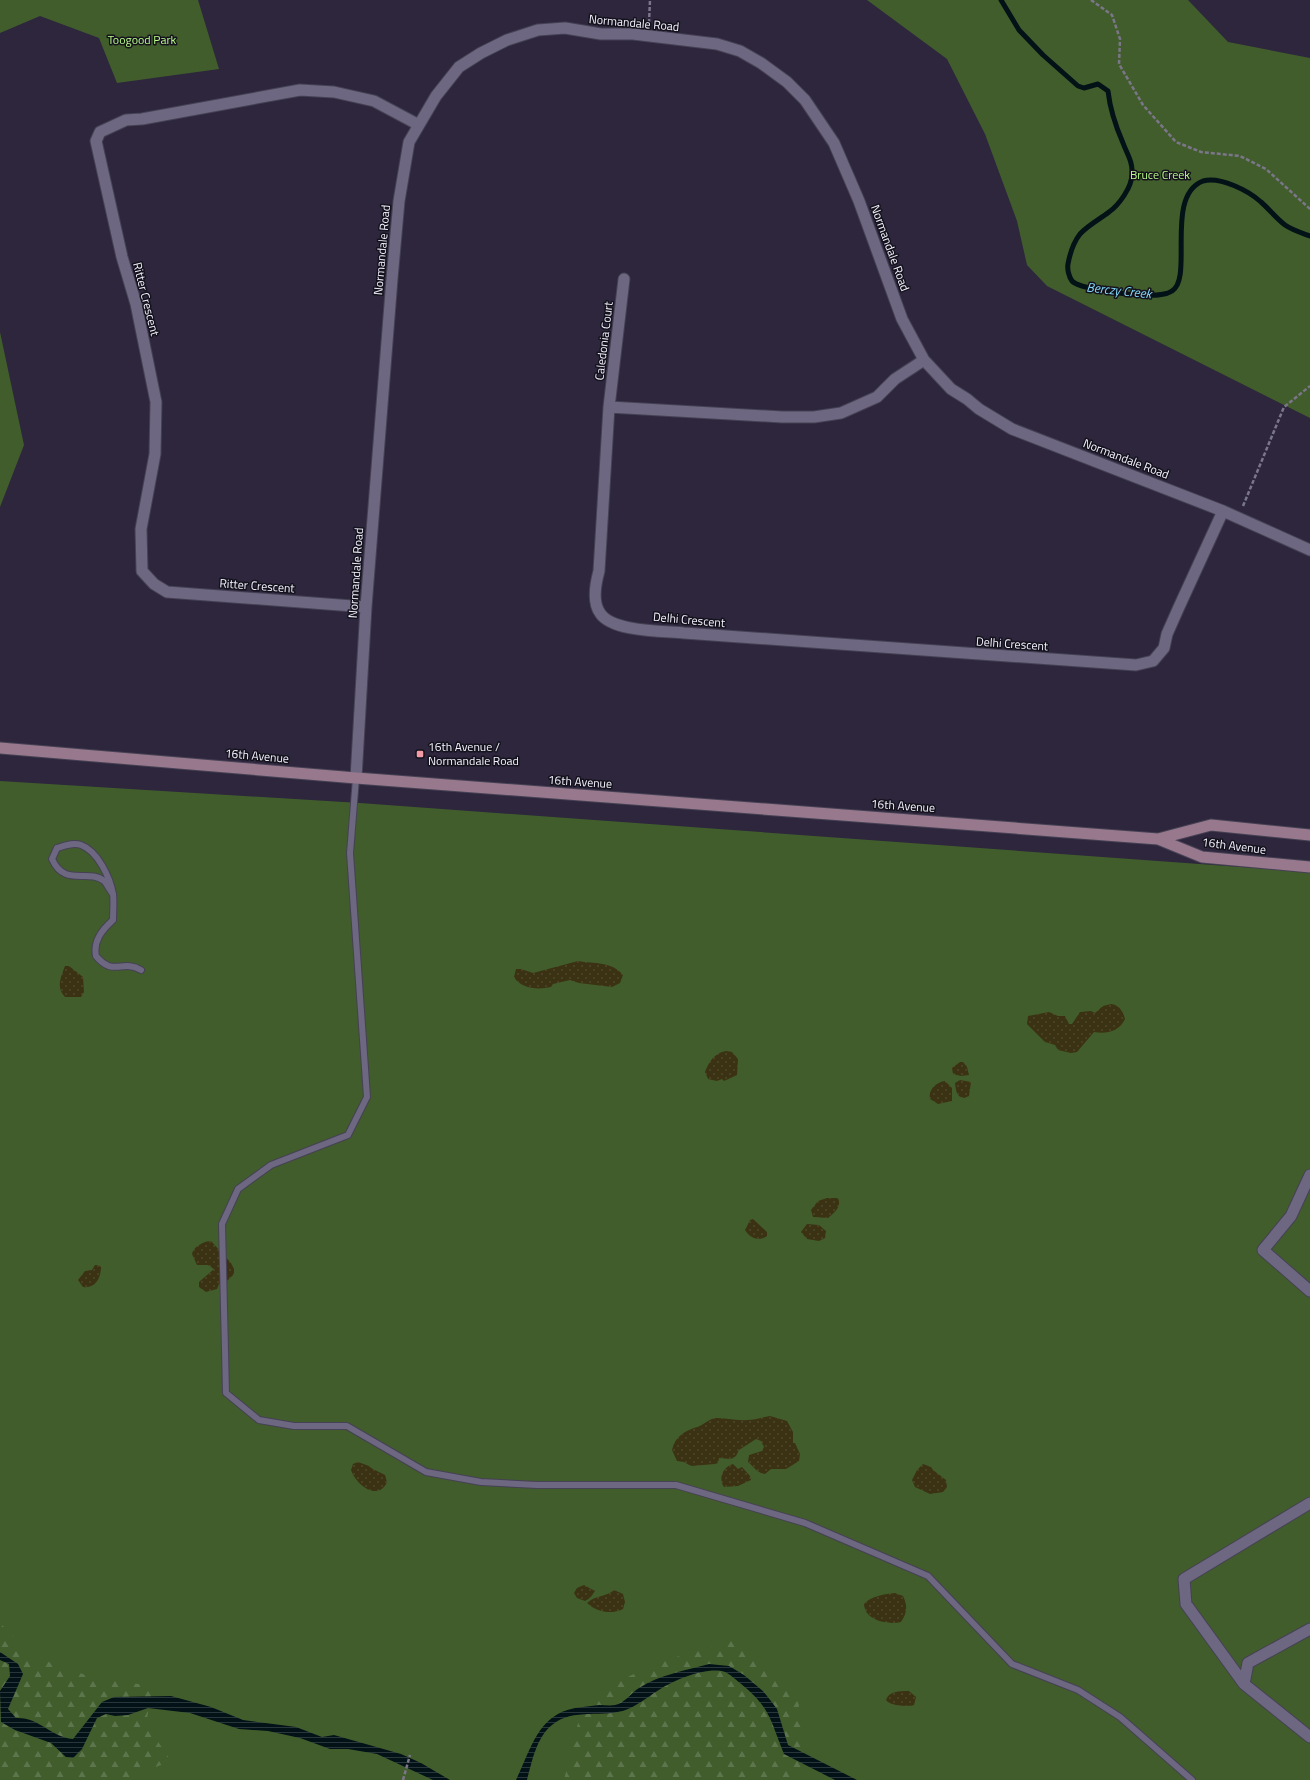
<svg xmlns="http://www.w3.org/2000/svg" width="1310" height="1780" viewBox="0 0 1310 1780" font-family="'Titillium Web',sans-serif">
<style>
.green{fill:#415d2c}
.forest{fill:url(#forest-firs)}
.sand{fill:url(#sand-dots)}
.water{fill:url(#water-rules)}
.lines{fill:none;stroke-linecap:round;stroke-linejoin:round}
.stream{stroke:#031217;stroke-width:5}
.service-casing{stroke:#464154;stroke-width:8}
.minor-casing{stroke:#464154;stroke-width:13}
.secondary-casing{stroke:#464154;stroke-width:13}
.path{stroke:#7b7689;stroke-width:2.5;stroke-dasharray:4 2;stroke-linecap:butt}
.service{stroke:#6d6781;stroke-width:6}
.minor{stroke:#6d6781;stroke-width:11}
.secondary{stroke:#97788c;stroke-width:11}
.poi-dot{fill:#f39aa7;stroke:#14121c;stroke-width:1.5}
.labels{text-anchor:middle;stroke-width:3;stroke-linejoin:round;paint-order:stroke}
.street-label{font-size:12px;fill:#f4f2fe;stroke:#14121c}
.park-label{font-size:12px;fill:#b9fa88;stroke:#14121c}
.poi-label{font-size:12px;fill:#f4f2fe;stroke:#14121c;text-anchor:start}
.water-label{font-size:13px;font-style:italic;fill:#85ddfc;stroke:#14121c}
</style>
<defs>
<pattern id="forest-firs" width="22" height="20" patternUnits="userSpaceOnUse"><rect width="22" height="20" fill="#415d2c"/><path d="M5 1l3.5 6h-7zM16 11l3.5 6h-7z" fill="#5d754c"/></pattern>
<pattern id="sand-dots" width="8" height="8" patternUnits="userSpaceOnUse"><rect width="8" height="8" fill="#3a3212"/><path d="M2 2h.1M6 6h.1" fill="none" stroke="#4d462a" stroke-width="1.8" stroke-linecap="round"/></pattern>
<pattern id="water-rules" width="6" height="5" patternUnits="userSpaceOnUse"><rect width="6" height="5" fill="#031217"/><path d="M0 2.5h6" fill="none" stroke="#28353a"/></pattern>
</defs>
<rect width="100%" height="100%" fill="#2d263d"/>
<!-- green -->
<path class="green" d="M0,0H198L219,69L117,83L99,38L40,16L0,33Z
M867,0H1188L1228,42L1310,58V418L1047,286L1027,265L1017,221L985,134L947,59Z
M0,332L24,445L0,507Z
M0,781L360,803L1310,872V1780H0Z"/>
<!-- forest -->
<path class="forest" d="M0,1623L32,1656L94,1678L153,1686L146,1724L171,1761L123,1780H0Z
M735,1640L798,1698L805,1764L795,1780H564L579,1719L609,1685L666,1660Z"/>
<!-- sand -->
<path class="sand" d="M578,961C595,964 611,961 623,975L620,983L612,987L579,983L570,980L553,984L551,987C538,990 521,989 514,977L516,969H521L533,973Z
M65,966H69L83,977L84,992L81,997H65C55,987 62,975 65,966Z
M1111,1004C1119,1005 1123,1011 1125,1019C1119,1032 1106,1034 1094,1032L1077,1052L1071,1053L1058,1050L1055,1045L1045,1042L1027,1024L1028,1016L1049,1012L1058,1016H1065L1069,1024H1072L1080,1012L1091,1011L1095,1013L1103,1006Z
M726,1051L732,1052L738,1059L737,1075L724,1081L722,1079L717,1081L708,1079L705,1072C709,1062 714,1053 726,1051Z
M960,1062H963L967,1067L969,1075L961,1076L953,1074L952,1068Z
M960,1080L971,1082L969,1096L964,1098C956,1097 956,1090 955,1083Z
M945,1081L952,1088V1101L938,1104L930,1099C928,1090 936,1082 945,1081Z
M827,1198H838C842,1207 834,1213 828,1218L813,1217L811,1210L818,1201Z
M753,1219L767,1232V1236C759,1242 750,1238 745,1230L750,1220Z
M807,1224L819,1225L826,1231L825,1238L819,1241L807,1239L801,1232Z
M211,1241L231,1263L234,1269V1274L228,1280L219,1284L217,1289L206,1292L199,1287V1282L214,1269L208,1265H197L192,1254C193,1247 204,1241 211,1241Z
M95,1265H98L101,1267C101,1278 95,1289 83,1287L78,1280L85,1271L92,1270Z
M770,1416L787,1421L793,1432V1443H795L800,1454L799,1461L786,1469H771L765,1474C757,1473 754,1467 748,1462L749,1455L762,1451L764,1447L761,1441L756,1439L739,1450L736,1456L731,1459L719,1458L718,1463L715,1464L691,1466L684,1462L677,1461L672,1450C675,1436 685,1431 697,1427C704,1425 708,1419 716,1418C725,1418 737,1421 747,1420C754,1420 763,1417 770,1416Z
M358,1462L369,1466L371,1468L385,1475L387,1482C378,1502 356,1485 351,1470L353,1464Z
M733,1464L738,1469L742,1467L750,1476L751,1480L738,1486L724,1487C718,1478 723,1467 733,1464Z
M923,1464L931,1467L933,1470L946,1480L947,1487L943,1492L930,1494L915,1487L912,1480L917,1470Z
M584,1585L595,1591L590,1598L585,1601L577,1598L574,1593L577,1588Z
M614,1590L623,1594L625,1602L623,1609C611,1615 597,1612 587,1603C595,1595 607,1597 614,1590Z
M895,1593L903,1596C908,1606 907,1613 901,1622C888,1625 865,1621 864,1604C871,1596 885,1594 895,1593Z
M909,1691L916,1697L914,1705C908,1707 890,1706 886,1700C889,1691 899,1691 909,1691Z"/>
<!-- water -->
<path class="water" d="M0,1652L18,1664L23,1674L8,1709L16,1718C40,1717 50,1737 73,1739L102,1702L114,1697L171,1696L211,1707L243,1720L296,1727L322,1737L334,1735L401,1754L421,1763L450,1780H433L377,1754L348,1749H330L300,1738L268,1731L239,1729L190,1713L148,1708L128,1715L115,1716L106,1714L97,1718L82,1749L73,1758L66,1757L51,1743L15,1730L1,1722L0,1691L10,1676L9,1664L0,1660Z
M709,1664L729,1666L744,1675L764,1692L777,1709L788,1745L857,1780H835L784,1754C770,1720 771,1708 740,1683C736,1680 730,1674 725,1672C709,1666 676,1679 662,1688C650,1695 640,1704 628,1709C604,1719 573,1707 552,1725C536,1738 532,1762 527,1780H516C531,1750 537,1715 575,1708C583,1707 591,1706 599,1705C604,1705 610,1706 615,1705C625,1703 631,1693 639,1688C659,1675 687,1670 709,1664Z"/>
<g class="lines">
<!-- stream -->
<path class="stream" d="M1001,0L1019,30L1043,55L1078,86L1084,88L1098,84L1108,91C1110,109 1116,127 1123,143C1127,154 1133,162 1132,174C1132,187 1119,205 1109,212C1100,219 1088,225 1080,234C1073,243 1070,253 1068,264C1067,269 1069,277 1072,281C1079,289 1125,294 1137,295C1147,295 1163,297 1172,291C1194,278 1164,196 1203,181C1220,176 1249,191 1261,202C1269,209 1276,218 1285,225C1292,230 1302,233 1310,236"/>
<defs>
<path id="service" d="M356,778L350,853L367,1097L348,1135L271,1165L238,1189L222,1224L226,1393L259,1420L294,1426H347L426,1472L481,1482L537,1485H676L805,1523L928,1576L1012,1664L1078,1690L1120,1717L1192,1780
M113,894C110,891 107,884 104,881C88,868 65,888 52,859L57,848C64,846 73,842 81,845C98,851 110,878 113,894C114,902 113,912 113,920C102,930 93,941 96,956C113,977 122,959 141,970"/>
<path id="minor" d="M624,279L609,407L599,571C596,582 592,602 600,613C612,632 663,631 684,633L1136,665L1153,661L1164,648L1167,634L1179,607L1223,511
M609,407L782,417H814L841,413L877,397L895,379L924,360
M366,607L167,592L154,584L142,571L141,529L155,454L156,402L136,304L122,257L96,141L100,132L126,120L142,119L300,90L334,92L374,101L419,125
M356,778L366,607L392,279L399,201L409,142L436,96L459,67L481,53L507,40L538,30L565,28L601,34H633L717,44L740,51L761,63L787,82L805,100L834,143L859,201L902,319L924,360L951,389L967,399L979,409L1012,429L1223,511L1310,550
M1310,1175L1291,1216L1263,1250L1310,1291
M1310,1629L1248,1663L1244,1684L1310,1737
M1244,1684L1186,1604L1184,1579L1310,1503"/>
<path id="secondary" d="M0,748L356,778L1158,839L1202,857L1310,867
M1158,839L1211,825L1310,835"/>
</defs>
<!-- service casing -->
<use href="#service" class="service-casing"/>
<!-- minor casing -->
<use href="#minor" class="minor-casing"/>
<!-- secondary casing -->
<use href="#secondary" class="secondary-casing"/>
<!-- path -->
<path class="path" d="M1091,0L1112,15L1120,39L1119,64L1143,105L1176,142L1201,152L1240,156L1266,169L1310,209
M649,23L650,0
M1243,506L1284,407L1310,386
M403,1780L410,1755"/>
<!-- service -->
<use href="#service" class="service"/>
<!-- minor -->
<use href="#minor" class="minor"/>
<!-- secondary -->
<use href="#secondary" class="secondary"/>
</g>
<!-- markers -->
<rect class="poi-dot" x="416" y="750" width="8" height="8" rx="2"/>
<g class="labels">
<!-- street labels -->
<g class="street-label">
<text transform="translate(634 23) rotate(5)" y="4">Normandale Road</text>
<text transform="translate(890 248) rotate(70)" y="4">Normandale Road</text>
<text transform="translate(382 250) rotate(-85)" y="4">Normandale Road</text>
<text transform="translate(146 299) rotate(76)" y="4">Ritter Crescent</text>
<text transform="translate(604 341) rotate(-83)" y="4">Caledonia Court</text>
<text transform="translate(1126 459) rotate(21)" y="4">Normandale Road</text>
<text transform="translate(356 573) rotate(-86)" y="4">Normandale Road</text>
<text transform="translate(257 586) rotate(4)" y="4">Ritter Crescent</text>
<text transform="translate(689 620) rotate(5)" y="4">Delhi Crescent</text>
<text transform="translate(1012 644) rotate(4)" y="4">Delhi Crescent</text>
<text transform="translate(257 756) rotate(5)" y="4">16th Avenue</text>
<text transform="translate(580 782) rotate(4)" y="4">16th Avenue</text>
<text transform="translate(903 806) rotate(4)" y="4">16th Avenue</text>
<text transform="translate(1234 846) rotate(7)" y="4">16th Avenue</text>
</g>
<!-- park labels -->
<g class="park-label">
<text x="142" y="44">Toogood Park</text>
<text x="1160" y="179">Bruce Creek</text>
</g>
<!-- poi labels -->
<g class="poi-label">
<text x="428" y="751">16th Avenue /<tspan x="428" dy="14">Normandale Road</tspan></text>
</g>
<!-- water labels -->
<g class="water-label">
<text transform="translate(1119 290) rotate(6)" y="5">Berczy Creek</text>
</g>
</g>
</svg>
